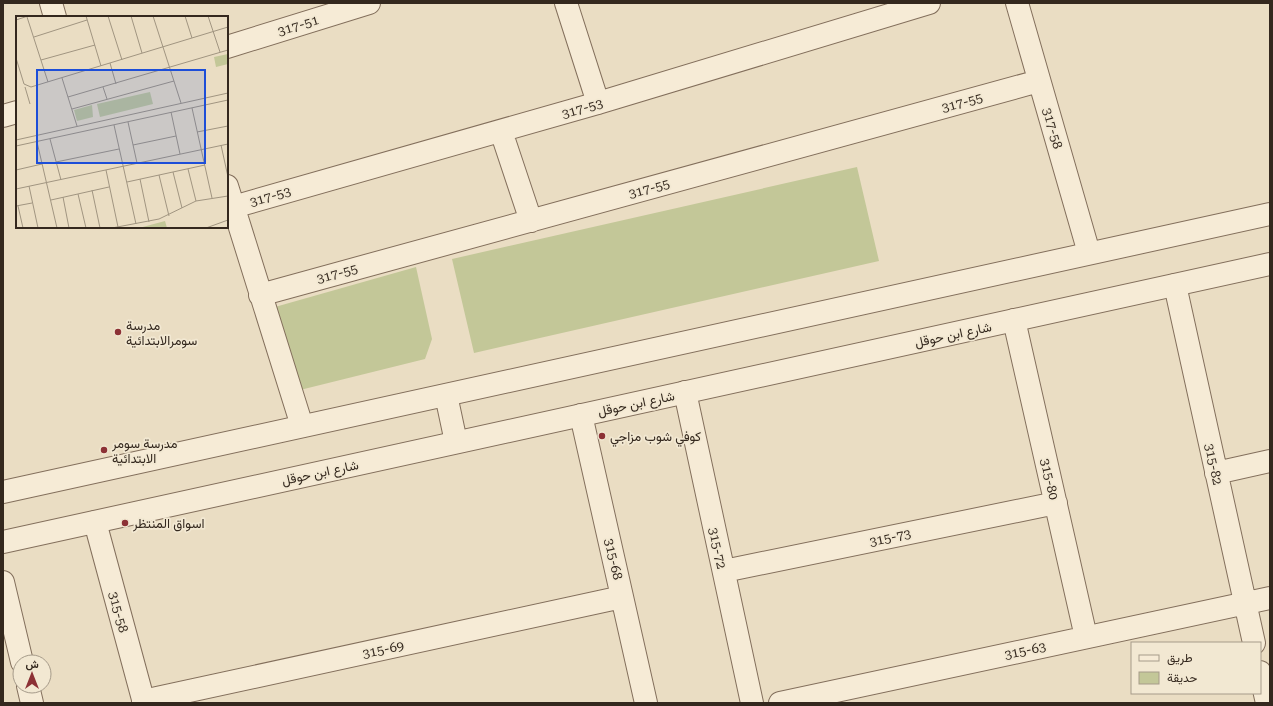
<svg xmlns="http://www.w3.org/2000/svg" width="1273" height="706" viewBox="0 0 1273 706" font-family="'Roboto Serif',Vazirmatn,serif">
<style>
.green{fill:#c3c798}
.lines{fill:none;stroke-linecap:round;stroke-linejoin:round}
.minor-casing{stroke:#836f5c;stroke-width:24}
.tertiary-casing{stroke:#836f5c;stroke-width:24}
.minor{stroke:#f6ebd6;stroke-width:22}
.tertiary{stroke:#f6ebd6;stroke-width:22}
.poi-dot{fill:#8c3135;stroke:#f2e8d2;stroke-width:1.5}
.labels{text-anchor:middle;stroke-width:3.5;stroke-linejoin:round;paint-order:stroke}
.street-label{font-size:13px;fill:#34281e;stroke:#f2e8d2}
.poi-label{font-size:13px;fill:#34281e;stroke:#f2e8d2;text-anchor:start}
.inset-road{fill:none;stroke:#a19581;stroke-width:1}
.view{fill:#1d4ed8;fill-opacity:0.15;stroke:#1d4ed8;stroke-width:2}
.inset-edge{fill:none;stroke:#34281e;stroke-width:2}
</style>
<rect width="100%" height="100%" fill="#eaddc3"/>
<!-- green -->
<path class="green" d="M857,167L879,261L474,353L452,259Z
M416,267L432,339L425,359L300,390L275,307Z"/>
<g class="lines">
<defs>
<path id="minor" d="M51,3L55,17
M566,3L598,103
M1017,3L1089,253
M227,47L369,3
M3,116L17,112
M501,131L531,221
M227,186L302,426
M233,207L598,103L929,3
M1175,285L1254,643
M260,295L1039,81
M1014,320L1086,637
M685,392L752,703
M581,415L646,703
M1216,473L1270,461
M95,522L144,703
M724,571L1056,503
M3,582L22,662
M1260,672L1267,703
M28,686L32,703
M143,701L622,597
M780,703L1270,598"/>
<path id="tertiary" d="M446,395L456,442
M3,492L1270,214
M3,542L1270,264"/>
</defs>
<!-- minor casing -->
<use href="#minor" class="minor-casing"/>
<!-- tertiary casing -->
<use href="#tertiary" class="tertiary-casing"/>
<!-- minor -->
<use href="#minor" class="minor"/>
<!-- tertiary -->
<use href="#tertiary" class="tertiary"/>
</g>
<!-- markers -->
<g class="poi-dot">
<circle cx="118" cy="332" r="4"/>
<circle cx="602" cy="436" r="4"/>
<circle cx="104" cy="450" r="4"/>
<circle cx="125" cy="523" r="4"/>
</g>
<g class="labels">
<!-- street labels -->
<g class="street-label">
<text transform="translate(298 25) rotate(-17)" y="5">317-51</text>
<text transform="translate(962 102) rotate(-15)" y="5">317-55</text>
<text transform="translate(582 108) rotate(-16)" y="5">317-53</text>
<text transform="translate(1053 128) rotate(74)" y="5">317-58</text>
<text transform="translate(649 188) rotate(-15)" y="5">317-55</text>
<text transform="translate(270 196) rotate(-16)" y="5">317-53</text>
<text transform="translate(337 273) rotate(-15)" y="5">317-55</text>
<text transform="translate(953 334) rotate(-12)" y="5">شارع ابن حوقل</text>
<text transform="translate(636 403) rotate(-12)" y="5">شارع ابن حوقل</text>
<text transform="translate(1214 464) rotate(78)" y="5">315-82</text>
<text transform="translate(320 472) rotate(-12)" y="5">شارع ابن حوقل</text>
<text transform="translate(1050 479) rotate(77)" y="5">315-80</text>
<text transform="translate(890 537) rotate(-12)" y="5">315-73</text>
<text transform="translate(718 548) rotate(78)" y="5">315-72</text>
<text transform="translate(614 559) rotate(77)" y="5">315-68</text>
<text transform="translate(119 612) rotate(75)" y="5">315-58</text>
<text transform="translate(383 649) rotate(-12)" y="5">315-69</text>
<text transform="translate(1025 650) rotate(-12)" y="5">315-63</text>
</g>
<!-- poi labels -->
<g class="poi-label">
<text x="126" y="330">مدرسة<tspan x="126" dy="15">سومرالابتدائية</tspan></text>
<text x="610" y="441">كوفي شوب مزاجي</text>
<text x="112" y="448">مدرسة سومر<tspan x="112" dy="15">الابتدائية</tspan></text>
<text x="133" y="528">اسواق المنتظر</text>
</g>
</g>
<!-- overview -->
<g transform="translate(16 16)">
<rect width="212" height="212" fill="#eaddc3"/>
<path d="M212,38V48L200,51L198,41ZM134,76L137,88L84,101L81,88ZM76,89L77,101L61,105L58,94ZM149,205L151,212H123Z" fill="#c3c798"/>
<path class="inset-road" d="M70,0L85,50M92,0L106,44M115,0L126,37M137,0L165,87M169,0L176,22M192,0L204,36M11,1L32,66M0,4L12,0M18,21L71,4M0,42L8,68L15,71L212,11M25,44L79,29M94,47L100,68M46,62L61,110M9,71L14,88M87,71L91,83M52,81L212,34M176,92L196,182M56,93L158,65M155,96L164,138M112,106L121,147M98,109L120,208M181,116L212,110M34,123L45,164M0,124L212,77M21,126L41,212M117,129L160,120M205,129L212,161M0,130L212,84M40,146L103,133M172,153L180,185M0,154L26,148M90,154L102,211M157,156L166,192M143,159L153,200M124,163L133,206M111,166L189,149M13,170L22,212M0,173L212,128M76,174L84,212M62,178L70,212M47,181L53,212M35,184L93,171M0,190L16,187M2,190L7,212M96,212L143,203L180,185L212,180M190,212L212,204"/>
<path class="view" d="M21,54H189V147H21Z"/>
<rect width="212" height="212" class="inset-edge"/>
</g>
<!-- border -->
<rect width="1273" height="706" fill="none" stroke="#34281e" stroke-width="8"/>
<!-- legend -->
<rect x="1131" y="642" width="130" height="52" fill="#f2e8d2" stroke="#a69b8a"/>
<rect x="1139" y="655" width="20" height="6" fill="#f6ebd6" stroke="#a69b8a"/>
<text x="1167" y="662" font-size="12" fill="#34281e">طريق</text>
<rect x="1139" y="672" width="20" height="12" fill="#c3c798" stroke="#a69b8a"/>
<text x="1167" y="682" font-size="12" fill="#34281e">حديقة</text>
<!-- north arrow -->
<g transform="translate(32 674)"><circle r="19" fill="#f2e8d2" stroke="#a69b8a"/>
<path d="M0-3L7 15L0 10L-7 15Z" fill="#8c3135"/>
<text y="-6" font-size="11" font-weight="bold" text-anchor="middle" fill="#34281e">ش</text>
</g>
</svg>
